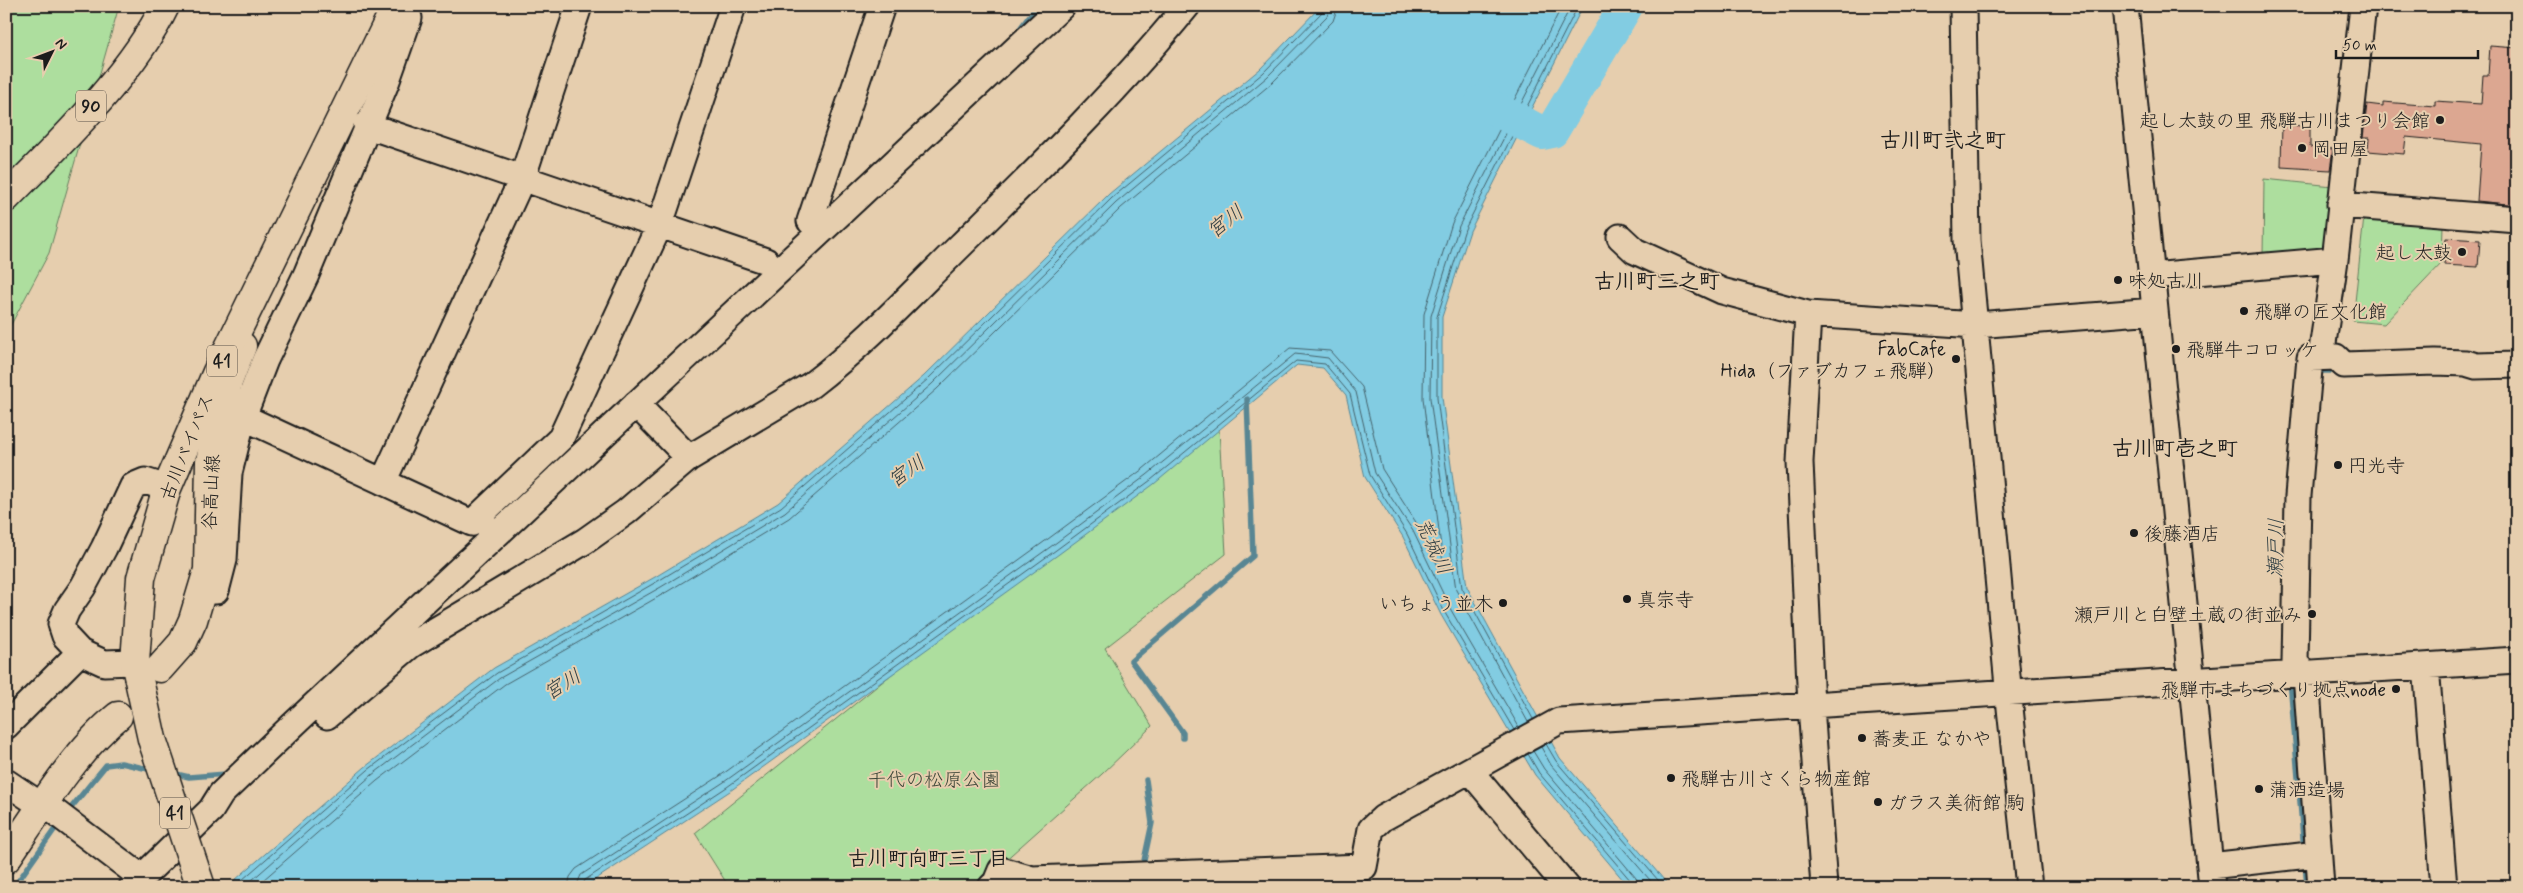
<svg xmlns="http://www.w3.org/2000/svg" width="2523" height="893" viewBox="0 0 2523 893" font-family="Mynerve,'Klee One',sans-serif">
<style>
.green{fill:#adde9e;stroke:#647d5d}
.water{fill:#82cce2;stroke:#598693}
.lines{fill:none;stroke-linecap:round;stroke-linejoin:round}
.shore{stroke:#45626b;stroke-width:1}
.stream{stroke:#598693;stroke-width:5.5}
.river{stroke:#82cce2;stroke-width:34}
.building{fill:#dca791;stroke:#1c1c1c}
.minor-casing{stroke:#1c1c1c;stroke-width:29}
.major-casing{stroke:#1c1c1c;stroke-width:31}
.highway-casing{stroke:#1c1c1c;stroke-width:31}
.minor{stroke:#e6ceae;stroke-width:25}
.major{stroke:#e6ceae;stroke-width:28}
.highway{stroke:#e6ceae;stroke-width:28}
.highway-bridge-casing{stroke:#1c1c1c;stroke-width:31;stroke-linecap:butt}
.highway-bridge{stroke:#e6ceae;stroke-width:28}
.poi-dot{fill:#1c1c1c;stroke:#e6ceae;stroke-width:2}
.labels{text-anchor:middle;stroke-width:4;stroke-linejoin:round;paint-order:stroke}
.shield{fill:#e6ceae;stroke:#595148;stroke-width:1}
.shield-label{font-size:18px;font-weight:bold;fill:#1c1c1c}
.poi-label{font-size:19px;fill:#1c1c1c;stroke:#e6ceae;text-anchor:start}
.street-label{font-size:19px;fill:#1c1c1c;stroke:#e6ceae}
.park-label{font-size:19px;fill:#394336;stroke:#e6ceae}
.water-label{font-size:20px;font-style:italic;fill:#303f44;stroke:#e6ceae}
.neighbourhood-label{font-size:20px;font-weight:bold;fill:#1c1c1c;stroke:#e6ceae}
.quarter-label{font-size:21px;font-weight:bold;fill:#1c1c1c;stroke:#e6ceae}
</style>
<rect width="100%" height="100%" fill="#e6ceae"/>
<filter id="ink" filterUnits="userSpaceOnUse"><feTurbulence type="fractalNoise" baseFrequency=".02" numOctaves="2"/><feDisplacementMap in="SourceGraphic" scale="10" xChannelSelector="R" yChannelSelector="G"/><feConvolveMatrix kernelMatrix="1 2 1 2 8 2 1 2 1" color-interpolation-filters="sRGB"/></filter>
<g filter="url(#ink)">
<!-- green -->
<path class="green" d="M6,6H119L49,253L6,334Z
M2264,179L2333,186L2327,252L2263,257Z
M2364,217L2443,224L2442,263L2384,324L2353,321Z
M1218,411L1226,554L1105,648L1152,726L1102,774L975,887H729L695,833Z"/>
<!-- water -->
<path class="water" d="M1321,6H1583L1470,231L1442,317V397L1467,587L1560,758L1670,887H1629L1535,775L1441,615L1403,537L1365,477L1346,395L1323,368L1297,365L1154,484L1059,554L730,791L584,887H227L365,767L494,668L655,577L778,503L924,376L1109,194L1260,69Z"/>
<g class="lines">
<!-- shore -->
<path class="shore" d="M1533,719L1462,588L1437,398V317L1465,229L1578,6
M1528,722L1456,590L1430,398L1431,316L1459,226L1571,6
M1546,744L1556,761L1664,887
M1541,747L1551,765L1656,887
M1533,751L1544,769L1636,878L1639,887
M1528,754L1539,773L1631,881L1633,887
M234,887L368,770L497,673L658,581L781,507L928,379L1112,198L1263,73L1322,12L1324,6
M244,887L372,775L500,678L661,587L785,512L932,384L1116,203L1267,77L1327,16L1330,6
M255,887L377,781L505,684L665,593L789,518L937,389L1121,208L1272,83L1333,21L1338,6
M568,887L570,877L576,869L720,776L1048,539L1143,469L1290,348L1330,351L1362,387L1382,469L1419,527L1441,572H1444L1423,398L1424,314L1452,223L1562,6
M576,887L581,875L724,782L1053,545L1147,475L1295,354L1328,358L1356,392L1375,473L1413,531L1451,610L1519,727
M582,887L585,880L727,787L1056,550L1151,480L1296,361L1325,364L1350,394L1370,475L1407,534L1445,613L1514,730"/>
<!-- stream -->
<path class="stream" d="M1019,30L1037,6
M2315,371H2338
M2290,680L2304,850
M1183,738V733L1131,661L1253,556L1247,399
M172,773L189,777L226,774L229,772
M66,814L106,765L121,763L153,770
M2305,861L2307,887
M1142,870L1152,823L1146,780
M14,887L59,823"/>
<!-- river -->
<path class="river" d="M1482,102L1542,133L1552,131L1626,6"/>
</g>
<!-- building -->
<path class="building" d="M2490,46L2517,48V205L2477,201L2481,144L2406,137L2404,154L2368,151L2369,138H2363L2367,104L2383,106V102L2435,106V101L2481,104L2483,75H2488Z
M2282,124L2310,127V147L2333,149L2330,170L2281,167Z
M2446,238L2480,240L2478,267L2444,265Z"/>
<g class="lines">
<defs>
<path id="minor" d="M1963,6L1967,240L2010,708L2029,887
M2125,6L2212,887
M366,125L766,261L776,272
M2340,205L2517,219
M820,232L810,221L882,6
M1620,237L1635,251L1722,291L1808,314L1976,325L2155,311
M2151,276L2335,260
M1808,314L1800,462L1811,706L1824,887
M2321,357L2335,260L2363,6
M636,404L689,458
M243,417L472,523L478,517L488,527
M383,482L522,179L579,6
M478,517L561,438L660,224L733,6
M202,591H216L224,560L229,473L243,417L265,360L306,275L386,83L409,18
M80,652L104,663L135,662
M2426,666L2444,887
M327,716L411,645L585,541L626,512L689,458L811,385C865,344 912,293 961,245C1039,168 1117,92 1187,6
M6,726L80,652L65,636L61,624L67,610L83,587L104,548L133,486L145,481L167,488
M1470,771L1567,887
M6,782L42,806L55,812L141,877
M2210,866L2309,855
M132,887L211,810L221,794L293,725L1062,6
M991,887L996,882L1001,870L1032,879L1364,867L1371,829L1383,818L1559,721L2517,660
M2321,887L2306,674L2295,663L2298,496L2310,358L2336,357L2344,365L2435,362L2466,363L2476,366L2517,365"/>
<path id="major" d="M6,198C59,144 133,73 165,6
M160,668L183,642L193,620L208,570L210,461L228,382L242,346
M6,859C38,812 75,751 118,716"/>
<path id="highway" d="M152,739L135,662L141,578L167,488L217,372L396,6"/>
</defs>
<!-- minor casing -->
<use href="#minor" class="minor-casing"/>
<!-- major casing -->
<use href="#major" class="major-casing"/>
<!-- highway casing -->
<use href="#highway" class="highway-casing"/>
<!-- minor -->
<use href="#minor" class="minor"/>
<!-- major -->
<use href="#major" class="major"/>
<!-- highway -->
<use href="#highway" class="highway"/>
<defs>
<path id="highway-bridge" d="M152,739L201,887"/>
</defs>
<!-- highway-bridge casing -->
<use href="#highway-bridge" class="highway-bridge-casing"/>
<!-- highway-bridge -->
<use href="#highway-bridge" class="highway-bridge"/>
</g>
</g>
<!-- markers -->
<g class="poi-dot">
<circle cx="2440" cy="120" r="5"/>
<circle cx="2302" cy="148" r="5"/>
<circle cx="2462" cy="252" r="5"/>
<circle cx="2118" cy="280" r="5"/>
<circle cx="2244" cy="311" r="5"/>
<circle cx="2176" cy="349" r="5"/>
<circle cx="1956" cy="359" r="5"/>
<circle cx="2338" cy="465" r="5"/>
<circle cx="2134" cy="533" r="5"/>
<circle cx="1627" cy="599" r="5"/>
<circle cx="1503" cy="603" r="5"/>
<circle cx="2312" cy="614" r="5"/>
<circle cx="2396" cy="689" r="5"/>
<circle cx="1862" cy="738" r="5"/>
<circle cx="1671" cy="778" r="5"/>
<circle cx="2259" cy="789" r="5"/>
<circle cx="1878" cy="802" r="5"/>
</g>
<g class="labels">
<!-- shield labels -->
<g class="shield">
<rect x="76" y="90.5" width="30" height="31" rx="4"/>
<rect x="207" y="345.5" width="30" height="31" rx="4"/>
<rect x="160" y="797.5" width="30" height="31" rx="4"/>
</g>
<g class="shield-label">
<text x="91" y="112">90</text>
<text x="222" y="367">41</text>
<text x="175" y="819">41</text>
</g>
<!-- poi labels -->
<g class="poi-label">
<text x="2430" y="127" text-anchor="end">起し太鼓の里 飛騨古川まつり会館</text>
<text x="2312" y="155">岡田屋</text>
<text x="2452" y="259" text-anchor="end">起し太鼓</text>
<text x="2128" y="287">味処古川</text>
<text x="2254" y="318">飛騨の匠文化館</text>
<text x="1946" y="355" text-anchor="end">FabCafe<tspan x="1946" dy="22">Hida（ファブカフェ飛騨）</tspan></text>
<text x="2186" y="356">飛騨牛コロッケ</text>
<text x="2348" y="472">円光寺</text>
<text x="2144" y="540">後藤酒店</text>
<text x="1637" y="606">真宗寺</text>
<text x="1493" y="610" text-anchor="end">いちょう並木</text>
<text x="2302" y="621" text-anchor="end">瀬戸川と白壁土蔵の街並み</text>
<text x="2386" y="696" text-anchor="end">飛騨市まちづくり拠点node</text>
<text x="1872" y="745">蕎麦正 なかや</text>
<text x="1681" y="785">飛騨古川さくら物産館</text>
<text x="2269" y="796">蒲酒造場</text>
<text x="1888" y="809">ガラス美術館 駒</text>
</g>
<!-- street labels -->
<g class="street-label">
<text transform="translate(186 447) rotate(-68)" y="7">古川バイパス</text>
<text transform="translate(210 492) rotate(-87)" y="7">谷高山線</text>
</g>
<!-- park labels -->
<g class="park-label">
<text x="934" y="786">千代の松原公園</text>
</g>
<!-- water labels -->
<g class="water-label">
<text transform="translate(1225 221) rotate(-38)" y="7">宮川</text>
<text transform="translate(906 471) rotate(-35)" y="7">宮川</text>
<text transform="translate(1434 546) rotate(65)" y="7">荒城川</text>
<text transform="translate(2275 548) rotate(-89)" y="7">瀬戸川</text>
<text transform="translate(562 684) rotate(-32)" y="7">宮川</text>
</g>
<!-- neighbourhood labels -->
<g class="neighbourhood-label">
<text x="928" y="865">古川町向町三丁目</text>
</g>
<!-- quarter labels -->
<g class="quarter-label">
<text x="1943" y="147">古川町弐之町</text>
<text x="1657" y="288">古川町三之町</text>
<text x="2175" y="455">古川町壱之町</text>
</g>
</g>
<!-- margin -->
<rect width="2523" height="893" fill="none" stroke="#e6ceae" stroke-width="25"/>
<rect x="12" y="12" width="2498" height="868" fill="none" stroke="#1c1c1c" stroke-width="2" filter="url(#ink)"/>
<!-- north arrow -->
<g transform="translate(52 52) rotate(48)" stroke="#e6ceae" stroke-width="4" paint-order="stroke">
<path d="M0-4L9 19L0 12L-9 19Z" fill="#1c1c1c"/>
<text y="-8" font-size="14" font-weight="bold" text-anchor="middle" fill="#1c1c1c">N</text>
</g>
<!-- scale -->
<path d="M2336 50v8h142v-8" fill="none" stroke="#1c1c1c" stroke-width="2.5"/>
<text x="2343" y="50" font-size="15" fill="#1c1c1c" stroke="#e6ceae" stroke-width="4" paint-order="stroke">50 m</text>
</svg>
